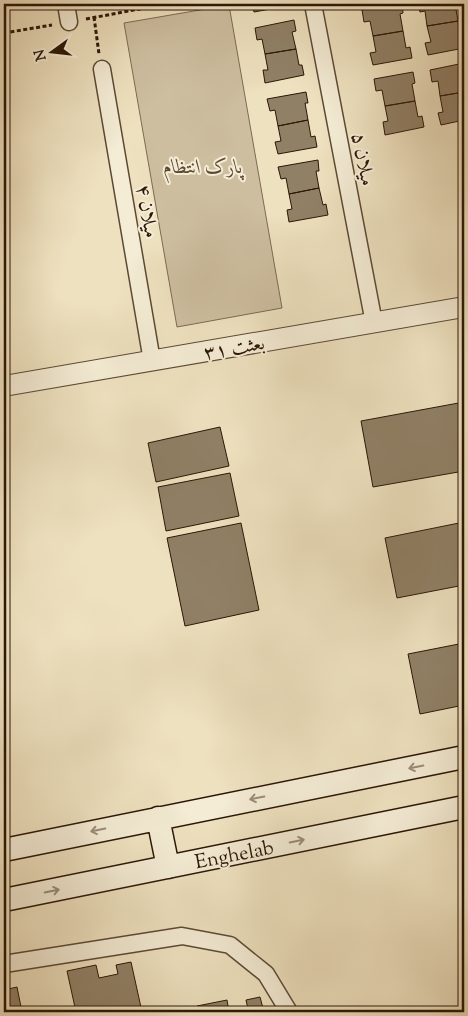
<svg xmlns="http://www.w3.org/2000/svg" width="468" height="1016" viewBox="0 0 468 1016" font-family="'Sorts Mill Goudy',Amiri,serif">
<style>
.green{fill:#cdbea0;stroke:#7c6a53}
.building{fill:#908066;stroke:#2b1606}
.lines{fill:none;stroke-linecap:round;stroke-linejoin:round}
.minor-casing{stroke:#5c4934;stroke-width:19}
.tertiary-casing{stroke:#5c4934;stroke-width:22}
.secondary-casing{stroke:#2b1606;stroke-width:25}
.path{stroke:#2b1606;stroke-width:3;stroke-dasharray:4 2.5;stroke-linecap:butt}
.minor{stroke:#f4ecd5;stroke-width:16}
.tertiary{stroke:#f4ecd5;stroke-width:20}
.secondary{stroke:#f4ecd5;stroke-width:22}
.oneway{stroke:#9a8c78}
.labels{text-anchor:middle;stroke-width:4;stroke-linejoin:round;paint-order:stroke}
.street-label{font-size:20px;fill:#2b1606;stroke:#f4ecd5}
.park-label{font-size:20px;font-style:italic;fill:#5c4834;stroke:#f4ecd5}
</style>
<rect width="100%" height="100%" fill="#eee1bf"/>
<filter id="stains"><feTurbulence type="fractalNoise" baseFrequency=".004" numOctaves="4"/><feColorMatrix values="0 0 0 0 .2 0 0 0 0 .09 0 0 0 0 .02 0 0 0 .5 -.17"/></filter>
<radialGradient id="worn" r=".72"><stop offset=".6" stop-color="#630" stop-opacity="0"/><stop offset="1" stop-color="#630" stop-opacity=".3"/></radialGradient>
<!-- green -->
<path class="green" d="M229,5L282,308L177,327L124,23Z"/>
<!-- building -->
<path class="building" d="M252,4H292V5L254,12Z
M395,4H402L403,13L400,14L403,31L373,36L370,21L364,22L362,10Z
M418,4H456H455L458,21L427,26L425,11L420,12Z
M294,20L296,31L292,32L296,49L265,54L262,39L257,40L255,28Z
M458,21L461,38L464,37V48L428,55L425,43L431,42L427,26Z
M403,31L406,48L410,47L412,58L373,65L370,53L376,52L373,36Z
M296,49L299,65H302L304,75L265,83L263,70H268L265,54Z
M464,63V92L440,96L438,81L432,82L430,70Z
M413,72L415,83L412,84L415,101L385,106L382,90L376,91L374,79Z
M306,92L308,103H305L308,120L278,126L275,110L270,111L267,99Z
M464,92V120L441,125L438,113L443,112L440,96Z
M415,101L418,117L422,116L424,127L385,135L383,122L388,121L385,106Z
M308,120L311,137L315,136L317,147L278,154L275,142L281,141L278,126Z
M318,160L319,171H316L319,188L289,194L286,178L281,179L278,167Z
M319,188L323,205L326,204L328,215L289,222L287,210L292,209L289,194Z
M464,402V471L373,487L361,421Z
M220,427L229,466L156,482L148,443Z
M230,473L239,516L166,531L158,487Z
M464,522V585L397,598L385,538Z
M241,523L259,610L185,626L167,538Z
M464,643V705L420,714L408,654Z
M131,962L142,1012H128L127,1009L111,1012H76L67,971L96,965L99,978L118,974L116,965Z
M17,987L22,1012H4V990Z
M260,997L264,1012H233L248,1009L246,1000Z
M227,1000L229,1012H198L197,1006Z"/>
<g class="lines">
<defs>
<path id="minor" d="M66,4L69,22
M313,4L374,323
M102,69L152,361
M4,964L182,936L230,945L266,974L289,1012"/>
<path id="tertiary" d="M4,386L464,307"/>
<path id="secondary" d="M158,818L168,867
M4,850L464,757
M4,900L464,807"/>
</defs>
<!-- minor casing -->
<use href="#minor" class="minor-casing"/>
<!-- tertiary casing -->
<use href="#tertiary" class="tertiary-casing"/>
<!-- secondary casing -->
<use href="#secondary" class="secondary-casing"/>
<!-- path -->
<path class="path" d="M94,17L99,54
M86,19L166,4
M4,33L52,25"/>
<!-- minor -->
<use href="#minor" class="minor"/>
<!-- tertiary -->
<use href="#tertiary" class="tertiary"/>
<!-- secondary -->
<use href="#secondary" class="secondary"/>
</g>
<!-- one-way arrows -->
<defs><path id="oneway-shaft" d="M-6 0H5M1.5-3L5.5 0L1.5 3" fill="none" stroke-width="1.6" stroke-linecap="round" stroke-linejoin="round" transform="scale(1.25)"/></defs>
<g class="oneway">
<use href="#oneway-shaft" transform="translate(416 767) rotate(169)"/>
<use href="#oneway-shaft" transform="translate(257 798) rotate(169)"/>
<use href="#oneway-shaft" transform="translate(98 830) rotate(168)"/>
<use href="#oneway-shaft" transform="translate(297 841) rotate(-11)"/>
<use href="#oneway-shaft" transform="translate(52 891) rotate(-11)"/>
</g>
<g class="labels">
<!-- street labels -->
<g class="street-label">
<text transform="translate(364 159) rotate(79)" y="7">میلان ۵</text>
<text transform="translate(148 211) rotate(80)" y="7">میلان ۴</text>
<text transform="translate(234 347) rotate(-10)" y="7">بعثت ۳۱</text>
<text transform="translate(234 854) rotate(-11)" y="7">Enghelab</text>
</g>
<!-- park labels -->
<g class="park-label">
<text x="203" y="173">پارک انتظام</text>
</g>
</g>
<!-- margin -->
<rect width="468" height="1016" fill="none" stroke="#eee1bf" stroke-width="20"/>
<rect x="5" y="5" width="458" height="1006" fill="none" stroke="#2b1606" stroke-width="2.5"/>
<rect x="10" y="10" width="448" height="996" fill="none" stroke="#2b1606"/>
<!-- north arrow -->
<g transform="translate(52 52) rotate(255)" stroke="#f4ecd5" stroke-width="4" paint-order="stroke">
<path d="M0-4L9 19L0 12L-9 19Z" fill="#2b1606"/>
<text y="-8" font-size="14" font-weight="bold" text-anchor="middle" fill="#2b1606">N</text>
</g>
<rect width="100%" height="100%" filter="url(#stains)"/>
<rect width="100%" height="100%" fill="url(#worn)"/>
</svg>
